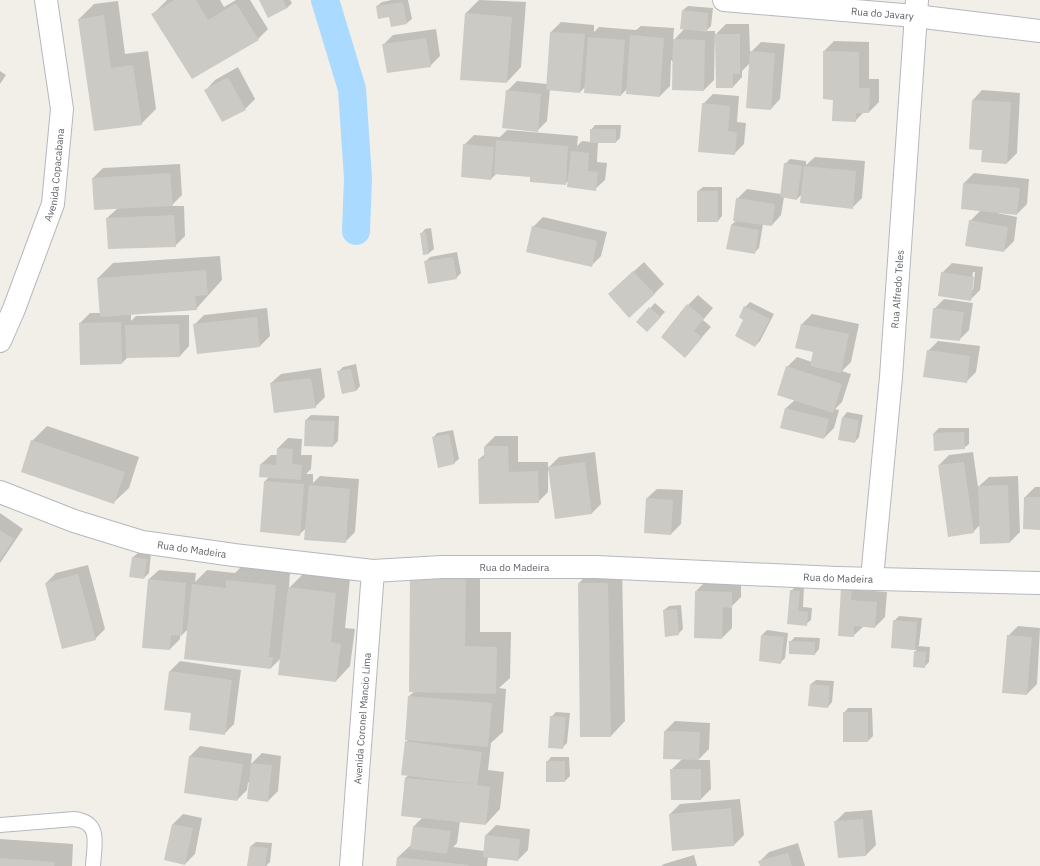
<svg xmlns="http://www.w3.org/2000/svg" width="1040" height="866" viewBox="0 0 1040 866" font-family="'IBM Plex Sans',sans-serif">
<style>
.shadow{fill:#0003;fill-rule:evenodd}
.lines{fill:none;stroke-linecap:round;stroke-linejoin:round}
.canal{stroke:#aadaff;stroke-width:28}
.building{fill:#cccac5}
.service-casing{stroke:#b5b8bc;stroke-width:16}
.minor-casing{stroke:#b5b8bc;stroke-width:24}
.tertiary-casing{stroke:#b5b8bc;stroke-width:24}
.service{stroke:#fff;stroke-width:14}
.minor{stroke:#fff;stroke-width:22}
.tertiary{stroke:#fff;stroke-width:22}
.labels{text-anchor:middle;stroke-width:3;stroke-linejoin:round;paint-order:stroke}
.street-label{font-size:10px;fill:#5f6368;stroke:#fff}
</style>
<rect width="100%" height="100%" fill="#f1efe8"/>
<!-- shadow -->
<path class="shadow" d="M167,0H220L224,7L236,0H250L268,29L258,39L153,14Z
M260,0H290L292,3L287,8L268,17Z
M392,0H408L412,19L407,23L390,16L377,6L382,2Z
M479,0L526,2L521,67L507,82L466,13Z
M118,1L125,54L148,51L156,109L141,124L79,19L94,4Z
M688,6L713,8L711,26L706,31H715L714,80L704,90L671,60L670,86L660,96L627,89L621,95L585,87L580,92L550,89L547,121L537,131L507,91L517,81L547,84L551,32L561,22L594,25V32L599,27L636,30L641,26L674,28L673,41L685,28L683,10Z
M726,24H749L750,53L761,42L785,44L780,99L771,109L750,63L742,71V77L733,87L716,34Z
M436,29L440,56L430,66L383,45L393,35Z
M834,41L869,42V79H879V102L869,112H864L855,121L834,99L824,51Z
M238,67L255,99L245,109L223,121L206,90L215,80Z
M0,71L6,75L0,84Z
M982,90L1020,93L1017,153L1007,163L983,150L970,149L973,100Z
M713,94L739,96L737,122L746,123L744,144L734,154L703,104Z
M595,125H621L620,138L616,142H598L597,162L607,163L605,180L595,189L569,180L565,184L531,176L496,174L491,179L464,145L474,135L500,137L507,130L578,136L577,146L582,141L591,142V130Z
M815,157L865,161L862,198L852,208L802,194L797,199L784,197L781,215L772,225L763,224L759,248L754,253L731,225L737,220V199L747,189L781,194L785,164L790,159L806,161V165Z
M180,164L182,195L171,206H184L185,236L175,246L109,248L107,218L118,208L93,178L103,168Z
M974,173L1029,179L1027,204L1017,214L997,212V213L1017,217L1014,241L1004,251L970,221L981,210L964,183Z
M703,187H722V216L718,221L698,191Z
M543,217L607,232L601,256L591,266L533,227Z
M431,228L434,249L429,253L424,254L421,234L425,229Z
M457,252L461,273L456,278L425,262L430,257Z
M220,256L222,280L196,309L131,314V321L136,316L189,315V346L180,356L128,357L122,363L80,323L90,313H101L98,278L113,263Z
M644,262L664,284L654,294L619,285Z
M952,263L983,267L980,290L970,300L942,273ZM973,272H975L973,290H971Z
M698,295L713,308L703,320L711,327L685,356L688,305Z
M944,299L973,303L969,330L959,340L934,309Z
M750,302L774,314L760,341L755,346L745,319V307Z
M655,303L665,312L647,331L637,322Z
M267,308L270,336L260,346L198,353L194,325L204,315Z
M812,314L859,324L851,362L842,371L851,374L842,402L835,409L839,410L834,428L824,438L786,408L795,400L787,367L797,357L812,362L814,351L797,347L802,324Z
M938,341L980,346L976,372L966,382L928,351Z
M356,364L360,386L356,391L338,372L343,367Z
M321,368L325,397L315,407L271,383L281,374Z
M847,412L863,415L859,437L855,442L843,417Z
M311,415L339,416L338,441L333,446L306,420Z
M47,426L139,457L129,488L114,502L32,441Z
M939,428H969V444L964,448L934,433Z
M453,430L459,459L454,463L433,438L437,433Z
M495,436H518V462H548V468L559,457L595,452L601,504L591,514L549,471H548V492L538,502L479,459L485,454V446Z
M288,438L302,439L301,455H312L311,469L306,474H313V483L320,476L359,479L355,532L345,542L306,528L299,535L261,531L265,481L269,477L261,464L271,455H278V448Z
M973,452L978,487L989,477L1018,476L1020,532L1010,542L981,543L980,525L973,532L939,465L949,455Z
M1035,487H1040V529L1025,497Z
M657,489L683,490L681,524L671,534L647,498Z
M0,513L23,529L0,563Z
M138,553L151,554L149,573L144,578L133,557Z
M480,564V632H511L510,678L499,688L506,689L503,732L491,743L488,770L504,772L500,809L486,824L460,821L457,843L453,847L484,851L486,835L496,825L530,829L528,850L518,860L488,857L487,866H397L398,857L412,844L414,826L423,817L402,815L405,778L409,775L406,742L408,740L409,696L415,691L411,577Z
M88,565L105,629L95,639L46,583L56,573Z
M242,566L290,571L289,588L304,573L350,579L345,628L355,629L350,666L336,681L281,658L271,668L188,629L182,635H180V639L170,649L149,579L159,570L196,573L195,582L207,570L235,573Z
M593,568H622L625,721L611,736H581L579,583Z
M852,580L861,581L860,590L887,592L885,617L875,627L864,626L853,636L842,590Z
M706,581L741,583V597L732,606V628L722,638L696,591Z
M796,586L804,587L803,607L812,608L811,620L806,624L788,623L791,591Z
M681,605L683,629L678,634L664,610L669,606Z
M899,616L922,618L919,645L918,646L930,647L929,662L924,667L915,651L917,650L892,647L894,621Z
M1018,626L1040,628L1037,684L1027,694L1008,636Z
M767,630L788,633L785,658L780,663L762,635Z
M795,637L820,638L819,649L815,654L790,642Z
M180,661L241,670L234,724L224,734L192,712L170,671Z
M816,680L834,681L832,702L828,707L811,684Z
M848,708H872L873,736L868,741L844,713Z
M556,712L570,713L567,743L562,748L551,717Z
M675,721L710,723L709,749L698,760H710L711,789L701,799L671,770L683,758L665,731Z
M200,746L252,754L251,764L262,753L281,756L278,791L268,801L248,782L247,790L237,800L190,756Z
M551,757H569L570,776L565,781L547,762Z
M740,799L744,835L734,845L670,814L680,804Z
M872,810L876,845L866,855L835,822L845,812Z
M183,814L202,818L195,854L185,864L166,859L173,824Z
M0,839L73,844L72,866H0Z
M256,842L272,843L270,862L266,866H254L251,846Z
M798,843L805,866H761L759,862L769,852Z
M694,855L697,866H661L664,864Z"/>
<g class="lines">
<!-- canal -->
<path class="canal" d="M325,0L352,89L358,178L356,231"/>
</g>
<!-- building -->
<path class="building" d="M174,0H196L208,20L236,3L259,40L192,79L151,14Z
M259,0H283L287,8L268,18Z
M403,2L407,24L391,27L389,17L378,19L376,6Z
M682,10L708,13L707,32L680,29Z
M465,13L512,17L507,83L460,80Z
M104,15L111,68L133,65L142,125L94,131L78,19Z
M550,32L585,34L580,93L546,90Z
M715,34H740V74H733V88H716Z
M630,35L664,38L660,97L626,94Z
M588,37L625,40L621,96L584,93Z
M426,38L431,67L387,73L382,44Z
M673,39L705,40L704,91L672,90Z
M750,51L775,53L771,110L746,108Z
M823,51L859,52V88H870L869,113H856V122L832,121L833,100L823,99Z
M228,77L246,110L222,122L204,90Z
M506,90L541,94L538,132L502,128Z
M972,100L1011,102L1007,164L981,162L982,150L969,149Z
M702,103L730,106L728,131L737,132L735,155L698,152Z
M590,129H616V143H590Z
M496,140L568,146L566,185L530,182V177L494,174Z
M463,144L494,147L491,180L461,177Z
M571,151L589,153L588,171L598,172L596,191L567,187Z
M784,163L802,166L797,200L780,197Z
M804,166L856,171L853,209L800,203Z
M170,173L173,206L94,210L92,178Z
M963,183L1020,188L1017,215L961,209Z
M697,191H718V222H697Z
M736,198L775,204L772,226L733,221Z
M174,215L176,247L108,249L106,218Z
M969,220L1008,227L1004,252L965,246Z
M731,225L759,230L755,254L726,249Z
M532,226L597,241L592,267L526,252Z
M426,232L429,254L423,255L420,233Z
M453,257L457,279L428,284L424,261Z
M206,270L208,295L195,296L197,310L100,317L97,278Z
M633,271L655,294L629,318L608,294Z
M941,272L974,277L971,301L938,296Z
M687,304L704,318L694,331L702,338L685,358L661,337Z
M744,306L770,319L755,347L735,336L743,320L739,317Z
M649,307L661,317L647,332L636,322Z
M933,308L964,312L960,341L930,338Z
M257,317L260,347L197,354L193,324Z
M121,322L122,364L80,365L79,323Z
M179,324L180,357L126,358L125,325Z
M801,324L849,334L841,373L810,366L813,352L795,348Z
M927,350L970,356L967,383L923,377Z
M786,366L842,384L833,413L777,395Z
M351,369L356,391L342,394L337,371Z
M311,378L316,408L274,413L270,383Z
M785,408L829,419L824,439L780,428Z
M842,417L859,420L855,443L838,440Z
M305,420L335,421L333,447L304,446Z
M964,432L965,449L934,451L933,433Z
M449,434L455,464L438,468L432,437Z
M31,440L125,472L114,504L21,472Z
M484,446H508L509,472L538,471L539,503L479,504L478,459L484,458Z
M277,448L293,449L292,464L302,465L301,480L259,477L260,464L276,465Z
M585,462L592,514L555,519L548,467Z
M964,462L974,533L948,537L938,465Z
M264,481L304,484L300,536L260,532Z
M309,485L350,489L346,543L304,540Z
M1008,485L1010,543L980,544L978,486Z
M1024,497H1040V530L1023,529Z
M646,498L673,500L671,535L644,533Z
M0,530L14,539L0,560Z
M132,557L147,559L144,579L129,577Z
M78,574L96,640L62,649L45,583Z
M410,577L466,578L465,646L497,647L496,694L409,692Z
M148,579L186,583L182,636L171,635L170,650L142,648Z
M226,580L276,585L269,657H273L271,669L184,659L192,584L226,588Z
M578,583H608L611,737H580Z
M288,587L336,593L331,642L341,644L336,682L278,675Z
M841,589L852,590L851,600L877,602L875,628L854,626V637L838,636Z
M790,590L800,591L798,611L808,612L807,626L787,624Z
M695,591L732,592V608L723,607L722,639L694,638Z
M677,609L679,635L665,637L663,610Z
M893,620L917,622L915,650L891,648Z
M761,635L784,637L781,664L759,661Z
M1007,635L1032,637L1027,695L1002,693Z
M789,641L815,642V655L789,654Z
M914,651L926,652L925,668L913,667Z
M169,671L232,680L225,735L189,730L191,713L164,710Z
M810,684L830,686L828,708L808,706Z
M408,696L492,703L488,747L405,740Z
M843,712H868V742H843Z
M550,716L566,717L563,749L548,748Z
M664,731L700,732L699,760L663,759Z
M405,741L482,752L477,785L490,787L486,825L401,816L405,778L473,784L401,775Z
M189,756L243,764L237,801L184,793Z
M546,761H565V782H546Z
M251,763L272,765L268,802L247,799Z
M670,769H701V800H671Z
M731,808L734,846L672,851L669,814Z
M863,819L866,856L838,858L834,821Z
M172,824L193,828L185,865L164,860Z
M413,826L451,831L447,854L410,849Z
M485,835L520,839L518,861L483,857Z
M250,846L268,848L265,866H247Z
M788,853L792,866H760L758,861Z
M397,857L469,865L468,866H396Z
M0,858L55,862L54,866H0Z"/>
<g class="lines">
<defs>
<path id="service" d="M0,825L74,819C102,822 94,845 93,866"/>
<g id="minor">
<path id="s1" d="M724,0L915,16L1040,31"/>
<path id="s2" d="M0,492L74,521L142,542L234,555L373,571L442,567H596L837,578L1040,583"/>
<path id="s3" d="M872,578L891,377L917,0"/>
<path id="s4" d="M351,866L373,571"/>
</g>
<g id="tertiary">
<path id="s5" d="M0,341L14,309L53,204L62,109L46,0"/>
</g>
</defs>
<!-- service casing -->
<use href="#service" class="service-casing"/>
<!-- minor casing -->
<use href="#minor" class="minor-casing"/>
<!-- tertiary casing -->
<use href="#tertiary" class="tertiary-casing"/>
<!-- service -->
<use href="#service" class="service"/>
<!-- minor -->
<use href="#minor" class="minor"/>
<!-- tertiary -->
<use href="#tertiary" class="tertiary"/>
</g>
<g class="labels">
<!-- street labels -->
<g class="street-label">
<text dy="4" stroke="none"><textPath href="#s1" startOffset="159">Rua do Javary</textPath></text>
<text dy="4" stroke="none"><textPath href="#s5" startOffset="176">Avenida Copacabana</textPath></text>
<text dy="4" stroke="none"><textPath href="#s3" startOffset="290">Rua Alfredo Teles</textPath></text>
<text dy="4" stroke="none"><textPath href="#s2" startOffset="201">Rua do Madeira</textPath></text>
<text dy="4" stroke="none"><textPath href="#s2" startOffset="525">Rua do Madeira</textPath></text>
<text dy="4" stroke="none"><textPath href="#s2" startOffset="849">Rua do Madeira</textPath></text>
<text dy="4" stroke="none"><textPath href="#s4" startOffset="148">Avenida Coronel Mancio Lima</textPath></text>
</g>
</g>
</svg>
